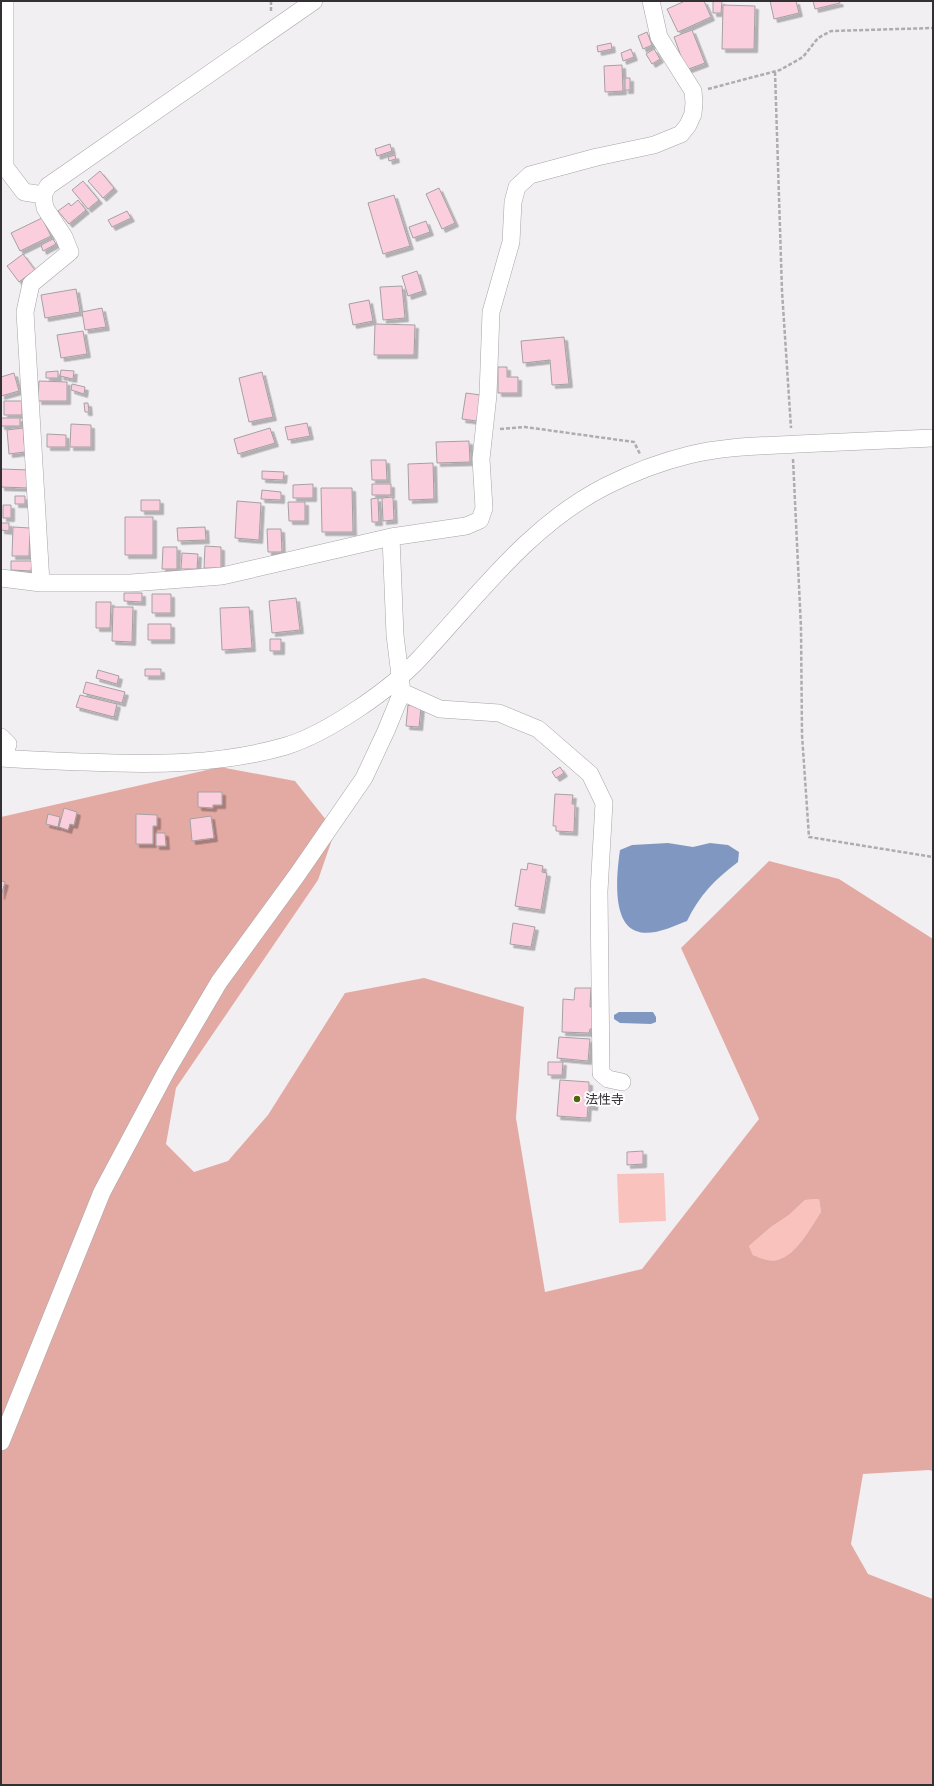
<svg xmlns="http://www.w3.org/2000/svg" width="934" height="1786" viewBox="0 0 934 1786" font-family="Poppins,'Noto Sans JP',sans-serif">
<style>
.green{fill:#fac2bc}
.forest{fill:#e3aaa4;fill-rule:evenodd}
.water{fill:#8098c1}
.building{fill:#fbcede;stroke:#a6a0a2;filter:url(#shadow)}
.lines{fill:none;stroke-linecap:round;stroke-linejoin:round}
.minor-casing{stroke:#a7a4a7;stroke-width:18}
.path{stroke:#afacb0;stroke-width:2.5;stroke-dasharray:4 2;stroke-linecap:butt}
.minor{stroke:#fff;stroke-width:17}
.poi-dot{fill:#54640b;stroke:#fffdff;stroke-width:1.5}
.labels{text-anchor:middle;stroke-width:4;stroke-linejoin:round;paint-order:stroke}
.poi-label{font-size:13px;fill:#323032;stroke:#fffdff;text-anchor:start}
</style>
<defs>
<filter id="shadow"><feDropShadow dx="3.5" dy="3.5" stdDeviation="0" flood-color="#0004"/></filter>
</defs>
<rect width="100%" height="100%" fill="#f2eff3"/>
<!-- green -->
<path class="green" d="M664,1173L666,1221L619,1223L617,1174Z
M819,1199L821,1212C810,1228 797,1255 777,1260C769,1262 760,1258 753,1255L749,1246L771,1227L789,1215L805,1200Z"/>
<!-- forest -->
<path class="forest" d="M220,767L295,781L335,831L318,880L176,1088L166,1144L194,1172L228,1161L268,1115L345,993L424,978L524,1007L516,1118L545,1292L642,1269L759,1119L681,948L769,861L839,879L933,939V1471L929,1470L863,1474L851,1544L868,1574L933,1599V1785H1V817ZM819,1199L821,1212C810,1228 797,1255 777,1260C769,1262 760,1258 753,1255L749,1246L771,1227L789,1215L805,1200Z"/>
<!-- water -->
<path class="water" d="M668,843L693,847L710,843L728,845L739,852L738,862C715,879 699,896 687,921C672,927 651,937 636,931C611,922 617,871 620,850L632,845Z
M619,1012H653L656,1017V1022L651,1024L620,1023L614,1019V1015Z"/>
<!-- building -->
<path class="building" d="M685,1H704L711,17L678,32L667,9Z
M713,1H722L721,13H713Z
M770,1H796L799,13L774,19Z
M813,1H839L840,3L815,9Z
M723,5L755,6L754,49H722Z
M692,30L705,63L686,70L674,37Z
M647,32L652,45L643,49L638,36Z
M611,43L612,49L598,52L597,46Z
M631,49L634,57L623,61L621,53Z
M654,49L660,59L652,64L646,54Z
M622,65L623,91L605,92L604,66Z
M625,78H630V90H625Z
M390,144L392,151L377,156L375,149Z
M395,155L396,159L389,161L388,157Z
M100,171L114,188L103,198L88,181Z
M83,181L99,200L88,209L72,190Z
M439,188L455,223L442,229L426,194Z
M394,195L410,246L383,254L368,203Z
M78,200L86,210L69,224L58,211L69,203L71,206Z
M127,211L131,218L112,227L108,220Z
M42,218L51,236L20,251L11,233Z
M426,221L430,232L413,238L409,227Z
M53,239L56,244L43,251L41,245Z
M23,254L35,270L19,282L7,266Z
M417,271L423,291L408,296L402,276Z
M402,286L405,318L383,320L380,287Z
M76,289L80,312L45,318L41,295Z
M369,300L373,321L353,325L349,304Z
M102,308L106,327L85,330L82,312Z
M375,324L415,325L414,355H374Z
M83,331L87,354L61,358L57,335Z
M564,337L569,384L552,385L550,360L523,363L521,341Z
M498,367H507V377H518V393H498Z
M61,370L74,371L73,379L60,376Z
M58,371V378H46V372Z
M262,372L273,417L249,422L239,378Z
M14,373L19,391L1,396V377Z
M39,381L67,382V401H38Z
M72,384L85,387L84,394L71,390Z
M466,393L481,395L477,421L462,419Z
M4,401H22V415H4Z
M84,403H88L89,412H85Z
M1,418H20V426H1Z
M307,423L310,436L288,440L285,427Z
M71,424L91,425V447H70Z
M23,428L25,452L9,454L7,430Z
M270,428L275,443L238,454L234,439Z
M47,434L66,435V447H47Z
M469,441L470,462L437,463L436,442Z
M371,460H386L387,480H372Z
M433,463L434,499L409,500L408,464Z
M1,469L30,470L29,488L1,487Z
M262,471L284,472L283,480L262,479Z
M313,484V498H293V485Z
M372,484H391V495H372Z
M321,488H352L353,532H322Z
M262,490L281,492V500L261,499Z
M15,496H25V504H15Z
M393,497L394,520L383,521L382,498Z
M378,498L379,522H372L371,499Z
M141,500H160V511H141Z
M237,501L261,503L259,540L235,538Z
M288,502H305V521H289Z
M3,505H11V518H3Z
M125,517H153V555H125Z
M1,523H9V531L1,530Z
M13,527L30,528L29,556H12Z
M205,527L206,540L178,541L177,528Z
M267,529H281L282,552H268Z
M205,546L221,547V568H204Z
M163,547H177V569H162Z
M182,553L198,554L197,569H181Z
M11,561H32L31,571L11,570Z
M124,593H142V602L124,601Z
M152,594H171V613H152Z
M296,598L300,630L272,633L269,601Z
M96,602H111L110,628H96Z
M113,607H133L132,642L112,641Z
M249,607L252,648L222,650L220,608Z
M148,624H171V640H148Z
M270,639H281V651H270Z
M145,669H161V676H145Z
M98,670L119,676L117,684L96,678Z
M86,682L125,692L122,703L83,693Z
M80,695L117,704L114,717L76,707Z
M408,705L421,707L419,727L406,726Z
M560,767L564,773L556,778L552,772Z
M198,792H222V805H213V808L198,807Z
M555,794L573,795L572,804H575L574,832L556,831V826H553Z
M64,808L77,812L74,825L70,824L68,830L59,827Z
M48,814L60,817L58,827L46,824Z
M136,814L157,815V826H153V844H136Z
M211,816L214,838L192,841L190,819Z
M156,833H165L166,846H156Z
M528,863L543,866L542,872L547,873L541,910L515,906L521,869L527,870Z
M1,881L5,882L1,896Z
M513,923L535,927L531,947L510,944Z
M575,988H591L590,1007H595L594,1029H590L589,1033L562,1032L563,999L574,1000Z
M559,1037L590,1039L588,1061L557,1058Z
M548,1062H563L562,1075H548Z
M560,1080L589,1082V1092H595L594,1107L588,1106L587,1118L557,1116Z
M643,1151V1164L627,1165V1152Z"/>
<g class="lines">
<defs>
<path id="minor" d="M5,1V167L24,192L43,195
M1,578L41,583H131L222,576L391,537L466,526L480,520L484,508L481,459L488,395L491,312L511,242L513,202L517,187L530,175L597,157L654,145L681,134L688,125L693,114L694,103L693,91L659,37L651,1
M41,583L25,312L31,284L70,252L64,237L45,208L43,195L48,186L314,1
M402,692L440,709L499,713L538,729L590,774L604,803L599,891L601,1073L608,1079L622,1082
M1,737L8,744L4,758
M1,758C29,760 57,761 84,762C152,765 220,765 286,746C328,733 390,690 420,658C478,596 529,525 606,486C632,473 660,462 689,455C725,446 761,446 798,444C843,442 888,440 933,438
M1,1442L102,1192L166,1072L219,982L297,875L364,778L386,731L402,692L395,635L391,537"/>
</defs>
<!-- minor casing -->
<use href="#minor" class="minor-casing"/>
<!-- path -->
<path class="path" d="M271,11V1
M775,72L782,291L791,428
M708,89L780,70L803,57L818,38L831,31L933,28
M500,429L525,427L634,442L640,454
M793,459L801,628L802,735L809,837L933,857"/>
<!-- minor -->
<use href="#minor" class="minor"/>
</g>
<!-- markers -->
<circle class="poi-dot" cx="577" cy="1099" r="4"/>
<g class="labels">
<!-- poi labels -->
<g class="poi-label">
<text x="585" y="1104">法性寺</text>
</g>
</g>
<!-- border -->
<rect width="934" height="1786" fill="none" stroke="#323032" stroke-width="4"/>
</svg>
